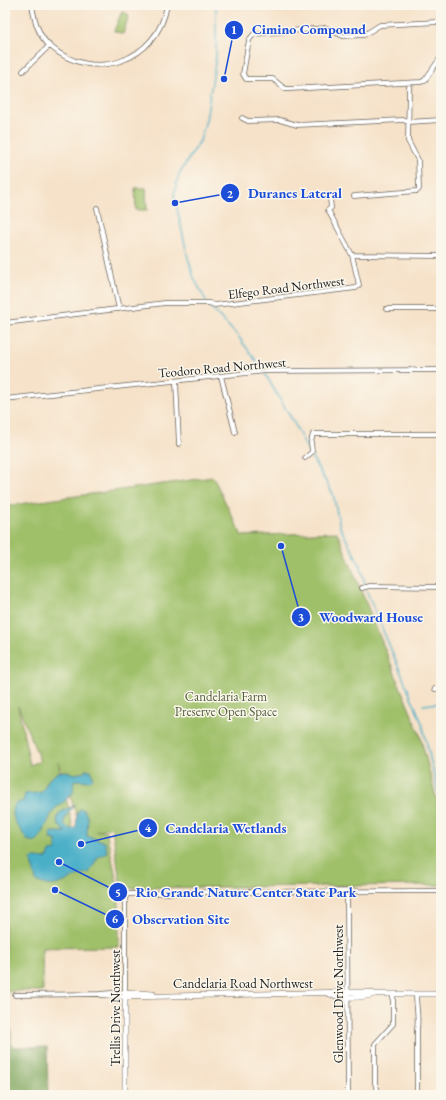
<svg xmlns="http://www.w3.org/2000/svg" width="446" height="1100" viewBox="0 0 446 1100" font-family="'EB Garamond',serif">
<style>
.green{fill:#9fc069;stroke:#5e6e42;fill-rule:evenodd}
.forest{fill:#7fa65d;stroke:#4e613c}
.water{fill:#48afc7;stroke:#326672}
.lines{fill:none;stroke-linecap:round;stroke-linejoin:round}
.stream{stroke:#48afc7;stroke-width:1.5}
.minor-casing{stroke:#686159;stroke-width:5.5}
.tertiary-casing{stroke:#686159;stroke-width:6}
.minor{stroke:#fff;stroke-width:4}
.tertiary{stroke:#fff;stroke-width:5}
.labels{text-anchor:middle;stroke-width:3;stroke-linejoin:round;paint-order:stroke}
.street-label{font-size:13px;fill:#1c1c1c;stroke:#fbf7ec}
.park-label{font-size:13px;fill:#505e3b;stroke:#fbf7ec}
.leader{fill:none;stroke:#1d4ed8;stroke-width:1.5}
.callout-dot{fill:#1d4ed8;stroke:#fbf7ec;stroke-width:1.5}
.mark-label{font-size:12px;text-anchor:middle;font-weight:bold;fill:#fff}
.callout-label{font-size:14px;text-anchor:middle;font-weight:bold;fill:#1d4ed8;stroke:#fbf7ec;stroke-width:3;stroke-linejoin:round;paint-order:stroke}
</style>
<rect width="100%" height="100%" fill="#fbf7ec"/>
<filter id="ink" filterUnits="userSpaceOnUse"><feTurbulence type="fractalNoise" baseFrequency=".025" numOctaves="2"/><feDisplacementMap in="SourceGraphic" scale="8" xChannelSelector="R" yChannelSelector="G"/><feConvolveMatrix kernelMatrix="1 2 1 2 8 2 1 2 1" color-interpolation-filters="sRGB"/></filter>
<filter id="wash" filterUnits="userSpaceOnUse"><feTurbulence type="fractalNoise" baseFrequency=".012" numOctaves="4" result="noise"/><feDisplacementMap in="SourceGraphic" scale="16" xChannelSelector="R" yChannelSelector="G"/><feGaussianBlur stdDeviation="0.9" result="paint"/><feColorMatrix in="noise" values="0 0 0 0 0 0 0 0 0 0 0 0 0 0 0 0 0 1.4 0 .05"/><feComposite in="paint" operator="in"/></filter>
<g filter="url(#wash)">
<rect width="100%" height="100%" fill="#f6e2c9"/>
<!-- green -->
<path class="green" d="M122,11L129,15L123,34L114,31Z
M135,188H146L147,210H136Z
M213,477L242,536L337,532L420,735L441,817V885L121,888L112,827L95,831H106L119,891V947L42,948L43,991H5V506ZM18,706L40,761L30,765ZM58,762H59L82,832L74,833Z"/>
<!-- forest -->
<path class="forest" d="M5,1001L9,1005L12,1047H47L48,1095H50H5Z"/>
<!-- water -->
<path class="water" d="M85,770H91L93,778L90,781L74,780L73,794H70C67,802 58,804 53,812C46,822 45,835 35,842L27,840C20,827 8,819 15,804L23,801L25,794L42,792L48,780L58,772L66,771L75,774L85,772Z
M75,805C69,812 64,816 64,825L70,829L76,828L77,813L80,809L84,810L88,818L87,836L105,842L107,852L98,857L89,873C69,874 59,894 36,881C35,873 31,866 31,859C37,856 42,861 48,857L50,851L56,850V840L50,839L51,832H66C58,826 55,822 59,813Z"/>
<g class="lines">
<!-- stream -->
<path class="stream" d="M206,301L194,278L188,258L174,195L179,174L200,141L206,120L216,57V5
M208,305L238,336L262,369
M265,374L293,421L309,453
M311,456L333,494L340,527L360,565L365,583
M366,590L422,723L441,805
M423,705L441,703"/>
</g>
</g>
<g filter="url(#ink)">
<g class="lines">
<defs>
<path id="minor" d="M32,5C34,19 39,37 50,46C93,84 158,61 167,5
M441,24L438,22L380,25L364,35L343,36L326,28L254,34L249,40L243,74L246,79H273L285,89H289L421,82L425,80L441,57
M23,71L49,46
M242,118L248,121L280,120L297,125L403,120L408,122L441,120
M354,196L417,191L419,189L418,160L408,141L409,87
M330,198L331,208L328,210L352,255
M97,208L119,309
M386,309H441
M5,323L165,303H209L215,305L356,288L359,285L352,255L441,256
M221,376L235,432
M176,381L179,444
M5,399L266,371L441,370
M305,458L312,452L311,442L313,434H441
M362,588L369,586L441,587
M435,689L441,688
M347,892L348,1095
M416,994C416,1006 419,1018 417,1029V1090
M15,995L99,994L125,992V897L128,894L210,892L441,891
M101,995L125,997
M379,1094L375,1083V1044L393,1024V994
M148,1095H288"/>
<path id="tertiary" d="M327,993C340,999 362,998 375,994H441
M125,997L348,992H369L375,994
M125,1095V992L153,994"/>
</defs>
<!-- minor casing -->
<use href="#minor" class="minor-casing"/>
<!-- tertiary casing -->
<use href="#tertiary" class="tertiary-casing"/>
<!-- minor -->
<use href="#minor" class="minor"/>
<!-- tertiary -->
<use href="#tertiary" class="tertiary"/>
</g>
</g>
<g class="labels">
<!-- street labels -->
<g class="street-label">
<text transform="translate(286 287) rotate(-7)" y="5">Elfego Road Northwest</text>
<text transform="translate(222 367) rotate(-5)" y="5">Teodoro Road Northwest</text>
<text x="243" y="988">Candelaria Road Northwest</text>
<text transform="translate(338 994) rotate(-90)" y="5">Glenwood Drive Northwest</text>
<text transform="translate(115 1008) rotate(-90)" y="5">Trellis Drive Northwest</text>
</g>
<!-- park labels -->
<g class="park-label">
<text x="226" y="701">Candelaria Farm<tspan x="226" dy="15">Preserve Open Space</tspan></text>
</g>
</g>
<!-- callouts -->
<path class="leader" d="M224 79L234 30M175 203L230 193M281 546L301 617M81 844L148 828M59 862L118 892M55 890L115 919"/>
<g class="callout-dot">
<circle cx="224" cy="79" r="4"/>
<circle cx="175" cy="203" r="4"/>
<circle cx="281" cy="546" r="4"/>
<circle cx="81" cy="844" r="4"/>
<circle cx="59" cy="862" r="4"/>
<circle cx="55" cy="890" r="4"/>
<circle cx="234" cy="30" r="10"/>
<circle cx="230" cy="193" r="10"/>
<circle cx="301" cy="617" r="10"/>
<circle cx="148" cy="828" r="10"/>
<circle cx="118" cy="892" r="10"/>
<circle cx="115" cy="919" r="10"/>
</g>
<g class="mark-label">
<text x="234" y="34">1</text>
<text x="230" y="198">2</text>
<text x="301" y="621">3</text>
<text x="148" y="832">4</text>
<text x="118" y="897">5</text>
<text x="115" y="923">6</text>
</g>
<g class="callout-label">
<text x="309" y="34">Cimino Compound</text>
<text x="295" y="198">Duranes Lateral</text>
<text x="371" y="622">Woodward House</text>
<text x="226" y="833">Candelaria Wetlands</text>
<text x="246" y="897">Rio Grande Nature Center State Park</text>
<text x="181" y="924">Observation Site</text>
</g>
<!-- margin -->
<rect width="446" height="1100" fill="none" stroke="#fbf7ec" stroke-width="20"/>
</svg>
